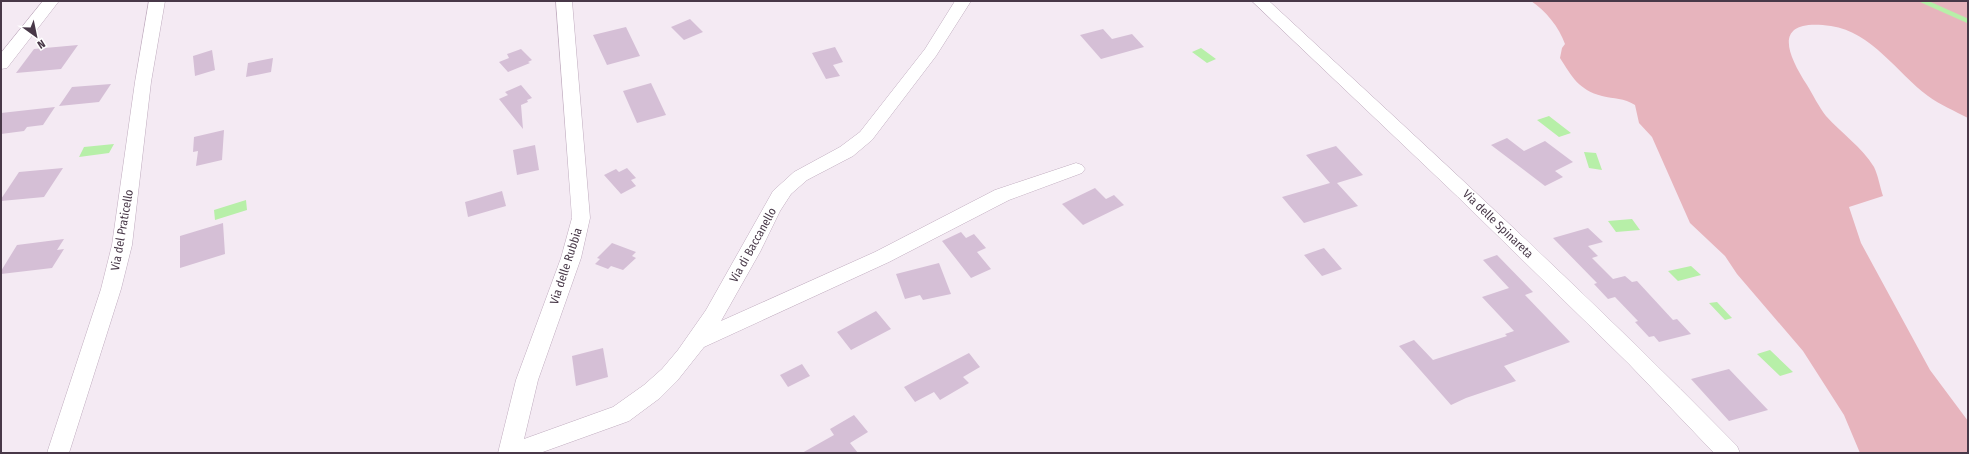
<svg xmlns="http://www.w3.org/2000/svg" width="1969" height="454" viewBox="0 0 1969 454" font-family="'Fira Sans Condensed',sans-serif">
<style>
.green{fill:#e7b4bd}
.water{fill:#b7efa8}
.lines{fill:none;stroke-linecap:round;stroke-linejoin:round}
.stream{stroke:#b7efa8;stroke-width:4.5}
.building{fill:#d5bfd6}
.street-casing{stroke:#c0acbf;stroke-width:1}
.street{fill:#fff;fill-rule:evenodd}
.labels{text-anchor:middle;stroke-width:3;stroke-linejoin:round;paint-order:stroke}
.street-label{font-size:12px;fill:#483848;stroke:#fff}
</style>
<rect width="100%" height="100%" fill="#f4eaf3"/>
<!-- green -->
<path class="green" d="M1531,1H1968V118C1955,111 1940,105 1928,96C1897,73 1872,32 1831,26C1773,18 1785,51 1807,85C1813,95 1819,107 1826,116C1841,133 1862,147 1874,167C1878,175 1880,187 1883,196L1849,207L1861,243L1930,370L1968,421V453H1860L1844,415L1803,351L1737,274L1725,256L1690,223L1652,137L1639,123L1635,105C1624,98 1614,99 1602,96C1579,90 1572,77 1560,58L1562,48L1565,44C1559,27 1546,11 1531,1Z"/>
<!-- water -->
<path class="water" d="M1201,48L1216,59L1207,63L1192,52Z
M1549,116L1571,133L1559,137L1537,120Z
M114,144L109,153L79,157L84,147Z
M1584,152L1596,153L1602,170L1589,168Z
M246,200L247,210L215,220L214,210Z
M1632,219L1640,230L1616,232L1608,221Z
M1691,266L1701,275L1678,281L1668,271Z
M1717,302L1732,318L1725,320L1709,303Z
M1770,350L1793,372L1780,376L1757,354Z"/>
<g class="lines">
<!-- stream -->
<path class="stream" d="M1923,1L1968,21"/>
</g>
<!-- building -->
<path class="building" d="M690,19L703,32L684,40L671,27Z
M626,27L640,56L607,65L593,35Z
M1103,29L1112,39L1132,34L1144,47L1101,59L1080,35Z
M78,45L61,69L16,73L34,49Z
M835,47L843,62L833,65L840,76L826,79L812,53Z
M521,49L532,60L528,62L530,63L508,72L499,62L509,58L507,54Z
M212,50L215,70L195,76L193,56Z
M273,58L271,72L246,77L248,63Z
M651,83L666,115L637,123L623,91Z
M111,84L99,102L59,106L72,87Z
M521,85L532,98L527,100L528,102L521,105L523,129L499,99L508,95L505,92Z
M55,107L43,125L27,127L24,131L1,134V113Z
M224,130L222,160L196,166L198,151L193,152L194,137Z
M1507,138L1524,151L1545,141L1573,162L1555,171L1563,177L1545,186L1491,145Z
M535,145L539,170L517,175L513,150Z
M1336,146L1363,175L1337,183L1358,206L1304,223L1282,197L1330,183L1306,155Z
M63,168L44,197L1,201V199L19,172Z
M627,168L636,178L631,180L636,186L621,194L604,175L616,169L619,172Z
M1095,188L1106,199L1114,195L1124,205L1083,225L1062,204Z
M502,191L506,206L468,217L465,202Z
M223,223L225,254L180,268V236Z
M1588,228L1603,242L1588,246L1598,256L1592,258L1613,279L1625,276L1632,282L1637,281L1673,320L1677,319L1691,334L1659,342L1654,336L1649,337L1635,322L1638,321L1615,297L1608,299L1594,284L1597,283L1553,238Z
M961,232L966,238L974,234L986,248L977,252L991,269L971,278L942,241Z
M64,239L57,250L64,249L52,268L1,274V271L17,245Z
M612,243L636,252L632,256L636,258L623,270L611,266L608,269L595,264L600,259L597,258Z
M1324,248L1342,269L1322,276L1304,255Z
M1497,255L1533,292L1525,295L1570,342L1504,366L1516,381L1466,398L1451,405L1399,346L1414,340L1433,360L1507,336L1505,334L1514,331L1482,297L1509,288L1483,260Z
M939,263L951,294L923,300L920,295L905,299L896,274Z
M876,311L891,329L851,350L837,332Z
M603,348L608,377L576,386L572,356Z
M969,353L980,367L963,377L969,383L940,400L934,392L915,402L904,387Z
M802,364L810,376L788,387L780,375Z
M1729,369L1768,410L1729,421L1691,379Z
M854,415L868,432L850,443L858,453H802L834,435L830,429Z"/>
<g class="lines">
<defs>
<path id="street" d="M43,1H59L7,68L1,69V53Z
M149,1H165L151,82L132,245L121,289L69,453H47L101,289L112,245L135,82Z
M556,1H572L590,218L581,258L538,380L524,439L613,407L644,385L662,369L678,350L706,310L773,191L794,172L840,147L860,132L925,49L955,1H971L936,56L872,140L853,156L807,180L791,194L780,211L760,252L721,321L875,252L995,190L1076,163L1082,165L1085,169L1082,173L1009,200L889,262L704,347L677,381L660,398L629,421L540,453H498L516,380L561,258L572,218Z
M1252,1H1269C1427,147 1586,292 1737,446L1740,453H1714L1629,364L1458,197Z"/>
</defs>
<!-- street casing -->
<use href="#street" class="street-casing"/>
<!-- street -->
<use href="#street" class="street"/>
</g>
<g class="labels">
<!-- street labels -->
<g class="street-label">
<text transform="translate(1498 224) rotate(44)" y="4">Via delle Spinareta</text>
<text transform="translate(122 230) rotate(-80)" y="4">Via del Praticello</text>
<text transform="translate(753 245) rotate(-61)" y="4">Via di Baccanello</text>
<text transform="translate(566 266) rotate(-72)" y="4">Via delle Rubbia</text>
</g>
</g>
<!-- border -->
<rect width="1969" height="454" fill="none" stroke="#483848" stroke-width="4"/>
<!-- north arrow -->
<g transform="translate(36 36) rotate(147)" stroke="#ffffff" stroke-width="3" paint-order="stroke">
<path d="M0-3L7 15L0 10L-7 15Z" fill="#483848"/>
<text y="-6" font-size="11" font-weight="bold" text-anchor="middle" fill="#483848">N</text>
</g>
</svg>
